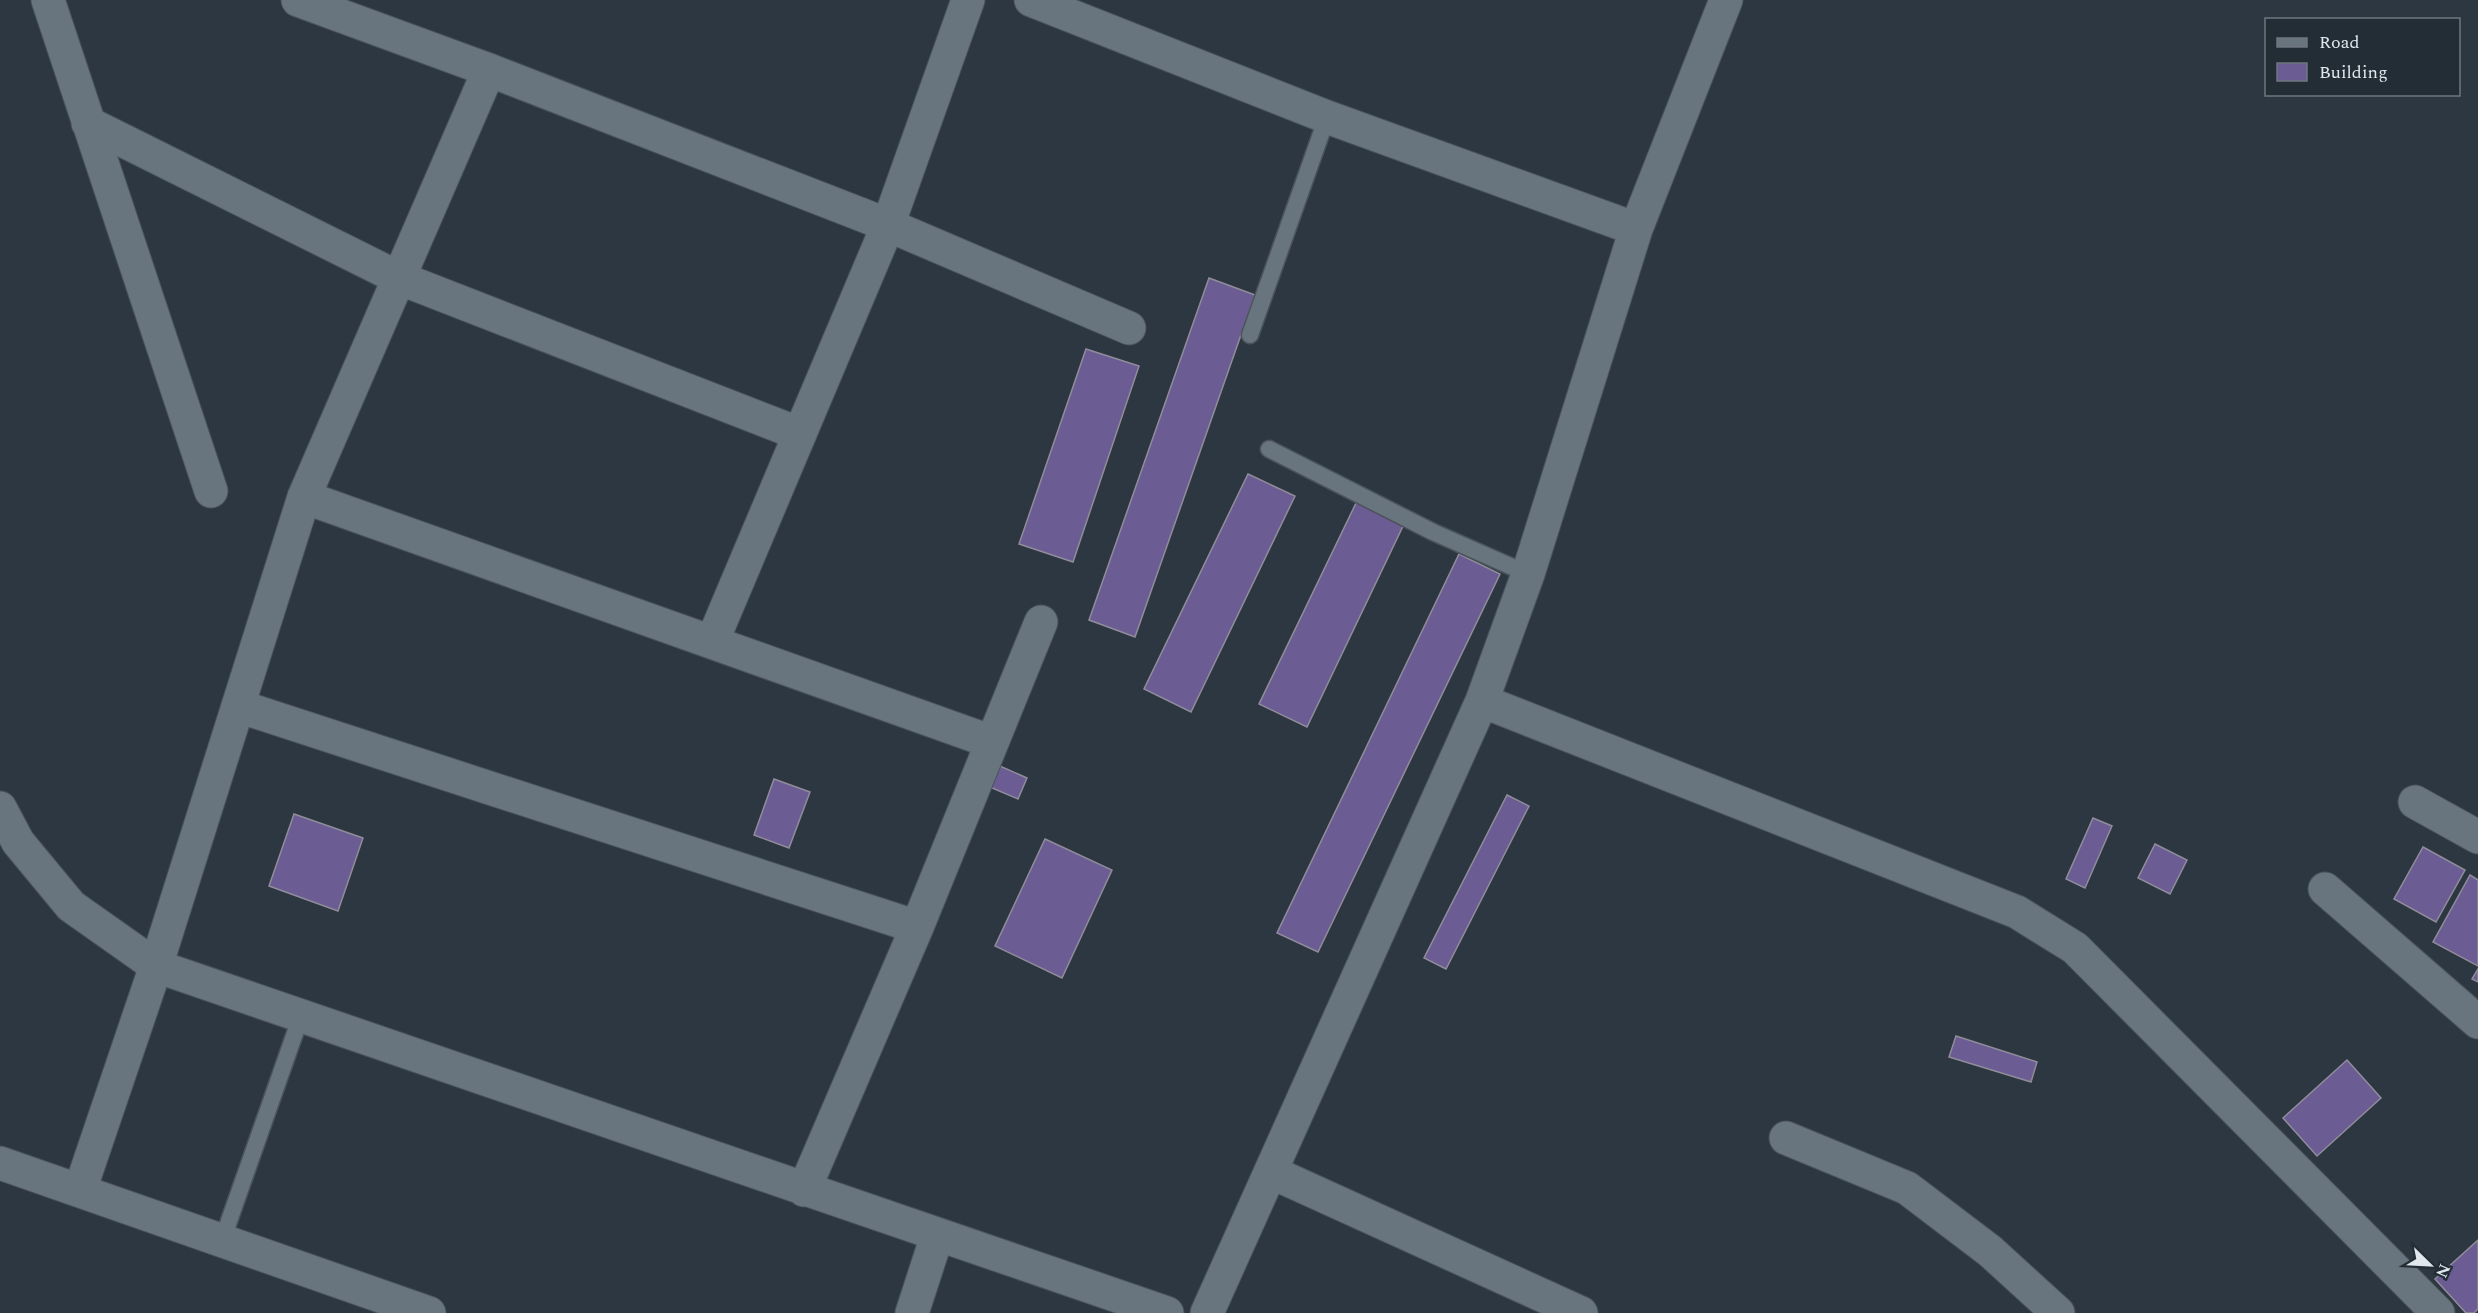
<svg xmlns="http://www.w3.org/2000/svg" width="2478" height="1313" viewBox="0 0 2478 1313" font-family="Spectral,serif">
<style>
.building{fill:#6b5c93;stroke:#908d9b;stroke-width:1.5}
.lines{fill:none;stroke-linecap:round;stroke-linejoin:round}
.lane-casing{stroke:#4a535a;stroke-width:19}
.street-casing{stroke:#4a535a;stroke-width:35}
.lane{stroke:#68747e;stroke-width:16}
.street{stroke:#68747e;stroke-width:33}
</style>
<rect width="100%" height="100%" fill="#2d3741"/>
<!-- building -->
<path class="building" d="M1209,278L1255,295L1135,637L1089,620Z
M1086,349L1139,366L1073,562L1019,544Z
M1248,474L1295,496L1191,712L1144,689Z
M1357,501L1404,524L1307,727L1259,704Z
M1459,554L1500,574L1318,952L1277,933Z
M993,763L1027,778L1018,799L983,784Z
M774,779L810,792L789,848L754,835Z
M1507,795L1529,806L1446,969L1424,958Z
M294,814L363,838L338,911L269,886Z
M2093,818L2112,826L2085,888L2066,879Z
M1045,839L1112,870L1062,978L995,946Z
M2155,844L2187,860L2170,894L2138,878Z
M2423,847L2465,870L2436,922L2394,899Z
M2470,875L2478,880V966L2433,942Z
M2478,969V982L2472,979Z
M1956,1036L2037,1062L2031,1082L1949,1057Z
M2347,1060L2381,1098L2317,1156L2283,1118Z
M2478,1240V1309L2474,1313H2466L2435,1279Z"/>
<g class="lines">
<defs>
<path id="lane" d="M1250,335L1327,117
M1269,449L1433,532L1528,574
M222,1241L301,1016"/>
<path id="street" d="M48,0L211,491
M298,0L489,70L888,225L1129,328
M1031,0L1327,117L1636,229
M489,70L304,497L156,966L1167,1313
M88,123L399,278L800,434
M304,497L992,742
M712,642L888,225L968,0
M1482,701L2017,912L2075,948L2438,1313
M238,706L917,927
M2415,802L2478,837
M0,808L18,842L71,906L156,966L80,1190
M2325,889L2478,1022
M1786,1138L1907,1188L1990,1251L2058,1313
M0,1163L429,1313
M1271,1172L1581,1313
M804,1190L917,927L1041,622
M912,1313L937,1236
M1207,1313L1482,701L1528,574L1636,229L1726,0"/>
</defs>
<!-- lane casing -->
<use href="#lane" class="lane-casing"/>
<!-- street casing -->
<use href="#street" class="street-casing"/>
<!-- lane -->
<use href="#lane" class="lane"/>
<!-- street -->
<use href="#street" class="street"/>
</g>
<!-- legend -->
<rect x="2265" y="18" width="195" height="78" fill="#232d36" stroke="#6f777f" stroke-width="1.5"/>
<rect x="2277" y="38" width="30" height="9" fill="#68747e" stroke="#6f777f" stroke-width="1.5"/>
<text x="2319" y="48" font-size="18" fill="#e0e7ed">Road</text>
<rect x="2277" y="63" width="30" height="18" fill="#6b5c93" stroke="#6f777f" stroke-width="1.5"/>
<text x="2319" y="78" font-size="18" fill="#e0e7ed">Building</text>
<!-- north arrow -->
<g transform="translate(2430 1265) rotate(114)" stroke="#232d36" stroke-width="4.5" paint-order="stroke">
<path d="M0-4.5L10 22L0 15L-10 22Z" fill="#e0e7ed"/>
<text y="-9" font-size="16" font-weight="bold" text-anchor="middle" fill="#e0e7ed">N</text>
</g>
</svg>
